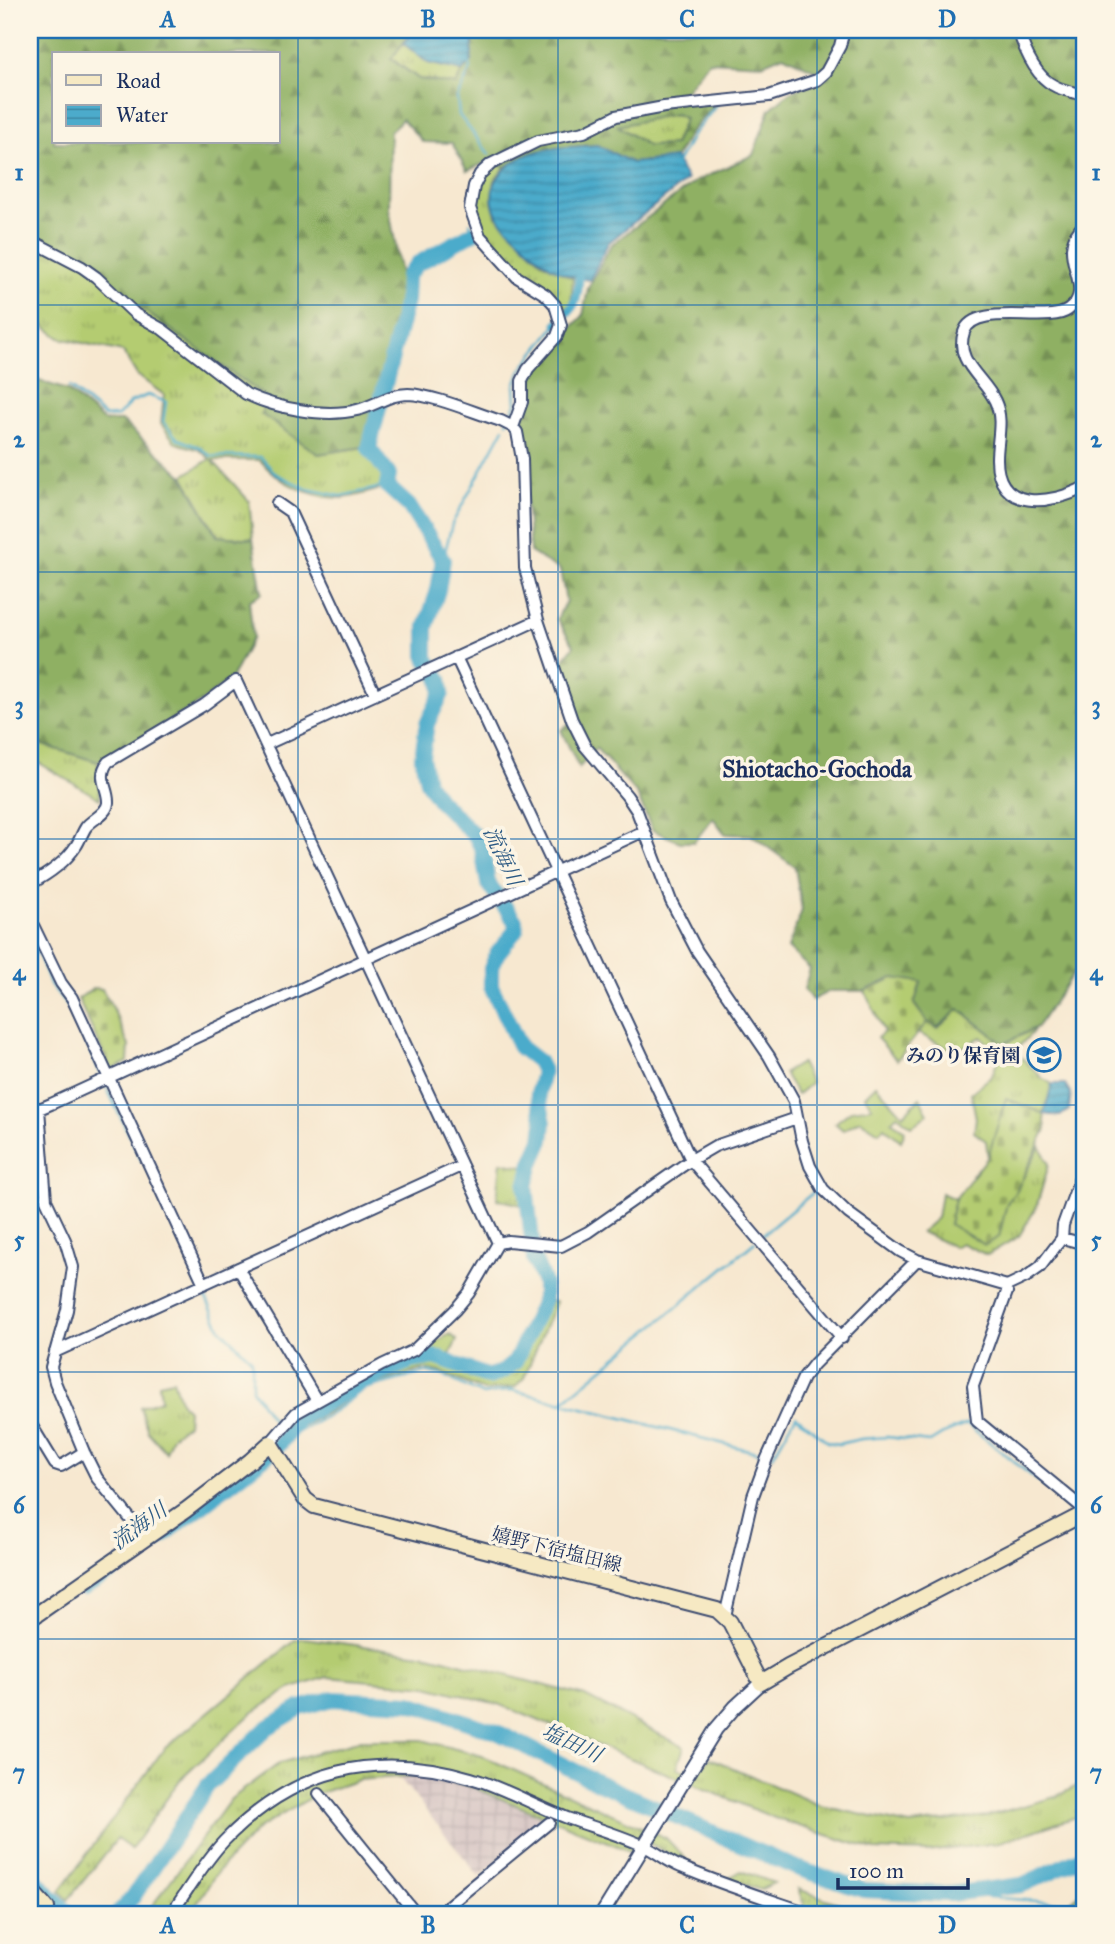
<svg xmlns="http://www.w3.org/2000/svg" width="1115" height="1944" viewBox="0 0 1115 1944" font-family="'IM FELL Great Primer','Noto Serif JP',serif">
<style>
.industrial{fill:url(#industrial-grid)}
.grass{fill:url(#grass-tufts);stroke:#687e68;stroke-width:2}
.forest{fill:url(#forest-firs);stroke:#557060;stroke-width:2;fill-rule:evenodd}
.cemetery{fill:url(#cemetery-stones);stroke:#687e68;stroke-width:2}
.green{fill:#b4cc71;stroke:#687e68;stroke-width:2}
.water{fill:url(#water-rules);stroke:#346d94;stroke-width:2}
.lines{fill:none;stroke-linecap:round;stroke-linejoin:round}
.stream{stroke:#4cabcb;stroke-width:2.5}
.canal{stroke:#4cabcb;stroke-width:9}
.river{stroke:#4cabcb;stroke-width:16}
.minor-casing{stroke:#3c4b6f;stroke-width:14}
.tertiary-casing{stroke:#3c4b6f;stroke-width:16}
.secondary-casing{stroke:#3c4b6f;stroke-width:18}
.minor{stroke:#fff;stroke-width:10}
.tertiary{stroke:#fff;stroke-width:12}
.secondary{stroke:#f6e9c3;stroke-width:14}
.grid{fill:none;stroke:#1f6fb2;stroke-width:2;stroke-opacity:0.55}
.labels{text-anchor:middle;stroke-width:7;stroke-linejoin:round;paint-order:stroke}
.poi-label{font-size:19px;font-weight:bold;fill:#1b2f5e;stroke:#fcf5e5;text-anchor:end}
.street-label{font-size:19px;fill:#1b2f5e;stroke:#fcf5e5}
.water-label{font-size:21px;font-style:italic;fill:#2c5a84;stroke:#fcf5e5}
.quarter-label{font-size:23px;font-weight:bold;fill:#1b2f5e;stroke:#fcf5e5}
.neatline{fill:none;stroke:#1f6fb2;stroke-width:2.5}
.grid-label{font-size:23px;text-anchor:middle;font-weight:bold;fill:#1f6fb2}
</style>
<defs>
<pattern id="industrial-grid" width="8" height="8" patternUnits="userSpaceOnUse" patternTransform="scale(1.75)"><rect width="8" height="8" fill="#d2bfc0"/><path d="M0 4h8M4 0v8" fill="none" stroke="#b4a4a7"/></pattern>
<pattern id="grass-tufts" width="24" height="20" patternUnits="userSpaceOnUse" patternTransform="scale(1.75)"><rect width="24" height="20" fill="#b4cc71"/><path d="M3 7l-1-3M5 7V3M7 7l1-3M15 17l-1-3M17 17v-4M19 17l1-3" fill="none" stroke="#92a660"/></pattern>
<pattern id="forest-firs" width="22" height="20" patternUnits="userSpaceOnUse" patternTransform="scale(1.75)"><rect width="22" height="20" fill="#8fb063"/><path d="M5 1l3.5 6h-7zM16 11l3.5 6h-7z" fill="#749055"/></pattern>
<pattern id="cemetery-stones" width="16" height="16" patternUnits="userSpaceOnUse" patternTransform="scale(1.75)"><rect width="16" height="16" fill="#b4cc71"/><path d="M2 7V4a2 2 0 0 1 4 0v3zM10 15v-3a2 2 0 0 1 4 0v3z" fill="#92a660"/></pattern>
<pattern id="water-rules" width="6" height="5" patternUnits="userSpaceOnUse" patternTransform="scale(1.75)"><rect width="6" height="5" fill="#4cabcb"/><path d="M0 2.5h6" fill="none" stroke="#3e8ca8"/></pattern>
</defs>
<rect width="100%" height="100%" fill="#fcf5e5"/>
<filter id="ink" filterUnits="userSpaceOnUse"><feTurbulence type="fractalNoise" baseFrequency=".0143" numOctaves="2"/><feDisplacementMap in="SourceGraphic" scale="14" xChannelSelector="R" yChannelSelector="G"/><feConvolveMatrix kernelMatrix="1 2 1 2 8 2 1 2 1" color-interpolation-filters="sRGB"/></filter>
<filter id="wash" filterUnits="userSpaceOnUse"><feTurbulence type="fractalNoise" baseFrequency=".00686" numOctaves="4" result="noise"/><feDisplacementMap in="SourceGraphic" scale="28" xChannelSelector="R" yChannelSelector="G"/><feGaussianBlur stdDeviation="1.57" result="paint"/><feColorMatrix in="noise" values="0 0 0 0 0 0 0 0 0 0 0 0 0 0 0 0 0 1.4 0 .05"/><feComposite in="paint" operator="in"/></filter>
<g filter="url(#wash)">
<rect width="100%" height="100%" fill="#f7e8d0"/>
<!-- industrial -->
<path class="industrial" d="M424,1775L469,1786L548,1820L479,1876L398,1776Z"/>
<!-- grass -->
<path class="grass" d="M404,44L428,63L462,71L456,85L419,79L391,58Z
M675,114L685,118L674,145L648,146L617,125Z
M491,160L505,167L495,180L492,199L496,216L543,263L573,278L571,304L563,310L551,294L518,273L484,233L474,207L480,180Z
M48,242L95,267L139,307L267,397L318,454L364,447L386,476L381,489C368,492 351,499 338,498C307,496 279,483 260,460H212L249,501L253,539L218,536L183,476L210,459L200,450L176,443L161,424L164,395L137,375L123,352L60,338L30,315V272Z
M30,741L98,762L100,799L36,761L30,753Z
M959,1009L1004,1044L1037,1027L1015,1051L1042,1078L1052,1084L1044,1114L1006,1099L988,1157L986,1141L974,1132L976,1118L971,1093L992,1076L1000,1054L981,1037L955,1052L918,1033L927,1022L938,1028Z
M1040,1146L1049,1164L1036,1208L1019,1236L987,1255L961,1243L954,1247L921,1232L937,1218L941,1193L955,1199L949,1224L1007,1203L972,1175L979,1168L1017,1189Z
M501,1162L523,1166L525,1206L497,1199Z
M548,1300L556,1302L524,1378L515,1387L485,1391L440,1372L425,1369L363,1387L327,1413L301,1427L300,1422L360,1385L408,1365L422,1350L450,1334L457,1340L444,1367L488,1382L507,1375L517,1363Z
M173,1380L181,1403L188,1410L187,1424L172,1436L166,1452L148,1432L140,1407L161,1400L159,1383Z
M304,1638L429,1655L585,1696L684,1747L677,1768L696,1775L710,1758L821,1806L910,1825L987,1816L1055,1797L1085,1782V1814L997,1843L927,1852L874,1850L777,1819L501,1705L427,1686L327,1677L290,1689L252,1713L180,1780L131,1849L117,1839L68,1900L60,1891L164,1749L295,1640Z
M361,1740H422L482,1756L666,1838L691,1865L639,1838L632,1852L469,1786L424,1775L358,1780L317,1794L258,1829L217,1872L190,1914H146L231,1799L280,1763Z
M741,1871L774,1883L760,1890L729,1878Z
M798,1889L868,1914H826L805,1907Z
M1085,1892V1914H1000L1062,1909L1078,1895Z"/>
<!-- forest -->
<path class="forest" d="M30,30H413L391,59L419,79L456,85L462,71L471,62L474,30H1085V956L1037,1027L1004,1044L959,1009L937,1028L927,1022L914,1004L921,982L893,978L865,991H830L812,1000L804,989L810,969L788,948L802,910L795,867L751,835L725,834L713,818L694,842H680L652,830L637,794L596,748L579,768L561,730L578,716L559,665L574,646L557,619L566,601L560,570L530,552L526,501L528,458L522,427L528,379L558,341L583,316L588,288L611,245L696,181L753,155L770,109L790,92L829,77L783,55L762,64L709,61L683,94L714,105L691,131L675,158L632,163L597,145L542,150L505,167L491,160L467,171L452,143L423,142L402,119L390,132L389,209L401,275V304L364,447L318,454L261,414L266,397L139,307L95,267L48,242L30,272ZM54,54H278V142H54ZM675,114L685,118L674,145L648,146L618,126Z
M30,378L67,390L104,421H122L183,476L217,536L253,539L262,593L249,601L253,637L232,677L200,703L98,762L30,741Z"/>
<!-- cemetery -->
<path class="cemetery" d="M893,978L921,982L914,1004L927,1022L897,1060L877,1038L884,1032L865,991Z
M93,988L102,989L113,1008L129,1046L128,1062L111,1070L78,999Z
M1006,1098L1044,1114L1046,1129L1017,1190L1007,1203L999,1237L985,1245L949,1224L955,1199L988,1157Z"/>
<!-- green -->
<path class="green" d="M801,1063L811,1083L797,1095L784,1073Z
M876,1085L903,1115L920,1098L928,1114L912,1126L897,1115L891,1121L905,1130L901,1141L884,1127L879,1132L860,1120L843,1130L835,1123L852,1110L872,1107L865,1096Z"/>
<!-- water -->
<path class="water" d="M413,30H474L471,62L462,71L428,63L404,44Z
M597,145L632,163L675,158L687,180L608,243L590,280C558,276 543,263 521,241C513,233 500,223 496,213C481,180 514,156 543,150C560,146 580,147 597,145Z
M1052,1084H1065L1071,1094L1069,1110L1060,1116L1044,1114Z"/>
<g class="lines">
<!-- stream -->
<path class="stream" d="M468,62L471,68L457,98L459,115L489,154
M677,163L693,134L717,105
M470,223L473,233
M69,387L105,417L118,416L131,402L148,395L166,402L163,422L178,439L199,447L211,456L261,457L276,474L307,489L341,496L387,486
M507,422L516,404L515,385L521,370L556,325
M443,560L452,524L504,428
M30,942L39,955L50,984L71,1010L101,1075
M105,1084L141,1160
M761,1236L815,1191
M202,1290L221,1329L252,1360V1389L274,1422L275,1428
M561,1403L755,1242
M284,1440L329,1415L364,1389L427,1372L442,1375L483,1395L512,1390L764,1454
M773,1456L796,1416L828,1442L838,1444L861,1439L887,1437L930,1442L943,1434L967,1424L1073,1509
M950,1894L1085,1905"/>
<!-- canal -->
<path class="canal" d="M557,324C574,307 578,303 579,278"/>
<!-- river -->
<path class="river" d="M278,1446L298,1420L359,1383L411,1361L435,1357L489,1377L504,1371L515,1362L544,1299V1283L534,1259L526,1186L532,1163L542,1140L544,1123L538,1094L543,1071L538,1061L520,1047L491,986V969L497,954L516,930L515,921L488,883L482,849L476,837L439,800L427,782L422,757L427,724L442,693L440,679L426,658V627L438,590L443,560L409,506L387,486L389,475L369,448L406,301L407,276L417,264L473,233
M84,1588L134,1558L271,1452
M30,1875L69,1914
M117,1914L133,1897L208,1785L267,1728L300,1708L332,1699L410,1703L497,1732L595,1781L728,1839L797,1868L863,1890L950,1894L1022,1885L1085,1856"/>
</g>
</g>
<g filter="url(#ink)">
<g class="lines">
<defs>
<path id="minor" d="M1018,30C1024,49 1034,75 1053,85C1062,91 1075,92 1085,95
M1085,224C1050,254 1100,287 1068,310C1048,325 974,301 964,332C954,362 984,377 995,401C1004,420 997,439 997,459C997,512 1051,505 1085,487
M30,240L82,267L96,277L135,314L162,329L246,394C276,408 324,418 357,410C374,406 389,394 408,394C434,395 475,413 501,421L513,427L517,432L522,459L525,568L538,620L572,720L585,746L627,796L637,811L671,901L697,951L769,1056L794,1101L802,1141L810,1166L823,1189L848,1213L900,1251L917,1260L1007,1286L1026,1277L1040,1267L1062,1238L1063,1225L1085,1164
M513,427L522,402V381L528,369L557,336L561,325L555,305L546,295L517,277L480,236L470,208L474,186L480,174L491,164L538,141L584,132L616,116L664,107L769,96L817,80L826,72L840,46L844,30
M277,503L290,512L375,694
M456,657L691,1160L842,1338
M267,744L538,620
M30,884C47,875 65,863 76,846C80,840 82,833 86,827C92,819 107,814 108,803C109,788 96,778 108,762L204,705L236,681L498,1243
M30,919L61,983L72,998L204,1284
M30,1105L39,1109L51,1104L644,831
M39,1109L46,1200L65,1240L73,1267L67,1310L51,1367L55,1382L84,1452L97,1478L146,1538
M1062,1238L1085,1244
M238,1268L317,1401
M1007,1286V1292L973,1386L977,1421L1085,1510
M55,1352L461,1166
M30,1423L55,1464L61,1466L84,1452
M270,1443L296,1413L382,1365L414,1350L455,1310L469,1293L498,1243L508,1241L561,1246L588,1232L691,1160L715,1146L797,1118
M725,1616L753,1496L767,1458L803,1378L814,1364L917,1260
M319,1794L416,1914
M171,1914C188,1890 204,1862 224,1841C295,1768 375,1750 471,1778C505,1788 537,1807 570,1819C595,1828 620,1835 644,1846C657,1852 668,1862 681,1867C723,1885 768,1899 811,1914
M438,1914L549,1823"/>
<path id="tertiary" d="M602,1914L716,1729L735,1707L761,1683"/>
<path id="secondary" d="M30,1619L186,1510L250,1461L270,1443L305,1499L314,1506L717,1610L730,1622L761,1683L788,1667L1085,1513
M30,1889L47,1908L45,1914"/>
</defs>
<!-- minor casing -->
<use href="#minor" class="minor-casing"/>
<!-- tertiary casing -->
<use href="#tertiary" class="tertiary-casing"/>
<!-- secondary casing -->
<use href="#secondary" class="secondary-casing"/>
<!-- minor -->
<use href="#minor" class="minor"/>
<!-- tertiary -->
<use href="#tertiary" class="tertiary"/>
<!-- secondary -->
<use href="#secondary" class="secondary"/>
</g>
</g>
<!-- grid -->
<path class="grid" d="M298,30V1914M558,30V1914M817,30V1914M30,305H1085M30,572H1085M30,839H1085M30,1105H1085M30,1372H1085M30,1639H1085"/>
<!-- icons -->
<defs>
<symbol id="school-ring" viewBox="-11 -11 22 22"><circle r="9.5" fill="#fcf5e5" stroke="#1f6fb2" stroke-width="1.5"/><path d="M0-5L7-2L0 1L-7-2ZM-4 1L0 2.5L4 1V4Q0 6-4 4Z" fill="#1f6fb2"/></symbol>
</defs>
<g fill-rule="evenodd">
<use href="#school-ring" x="1025" y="1036" width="38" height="38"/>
</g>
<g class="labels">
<!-- poi labels -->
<g class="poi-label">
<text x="1020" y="1062">みのり保育園</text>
</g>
<!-- street labels -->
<g class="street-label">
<text transform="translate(557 1549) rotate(14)" y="7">嬉野下宿塩田線</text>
</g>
<!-- water labels -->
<g class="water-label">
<text transform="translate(503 856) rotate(65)" y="7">流海川</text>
<text transform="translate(139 1526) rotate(-36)" y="7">流海川</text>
<text transform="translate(572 1743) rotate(25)" y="7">塩田川</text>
</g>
<!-- quarter labels -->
<g class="quarter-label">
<text x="817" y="777">Shiotacho-Gochoda</text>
</g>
</g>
<!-- margin -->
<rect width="1115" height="1944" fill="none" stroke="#fcf5e5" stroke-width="77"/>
<!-- legend -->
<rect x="52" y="52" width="228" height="91" fill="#fcf5e5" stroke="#a2a6af" stroke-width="2"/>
<rect x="66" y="75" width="35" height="10" fill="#f6e9c3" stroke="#a2a6af" stroke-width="2"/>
<text x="116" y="88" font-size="21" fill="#1b2f5e">Road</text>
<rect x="66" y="105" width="35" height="21" fill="url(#water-rules)" stroke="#a2a6af" stroke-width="2"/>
<text x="116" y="122" font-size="21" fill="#1b2f5e">Water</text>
<!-- scale -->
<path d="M838 1878v10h130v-10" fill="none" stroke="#1b2f5e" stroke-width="3.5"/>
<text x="849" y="1878" font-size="21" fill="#1b2f5e" stroke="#fcf5e5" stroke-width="5" paint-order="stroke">100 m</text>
<rect x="38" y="38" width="1038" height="1868" class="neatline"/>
<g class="grid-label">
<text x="168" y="27">A</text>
<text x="428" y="27">B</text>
<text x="687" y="27">C</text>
<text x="947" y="27">D</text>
<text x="19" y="180">1</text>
<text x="1096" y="180">1</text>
<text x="19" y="447">2</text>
<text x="1096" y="447">2</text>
<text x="19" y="713">3</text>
<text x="1096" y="713">3</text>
<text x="19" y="980">4</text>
<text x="1096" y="980">4</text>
<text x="19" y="1247">5</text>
<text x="1096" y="1247">5</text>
<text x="19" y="1513">6</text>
<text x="1096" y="1513">6</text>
<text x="19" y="1780">7</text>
<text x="1096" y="1780">7</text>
<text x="168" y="1933">A</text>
<text x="428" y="1933">B</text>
<text x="687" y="1933">C</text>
<text x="947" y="1933">D</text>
</g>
</svg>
